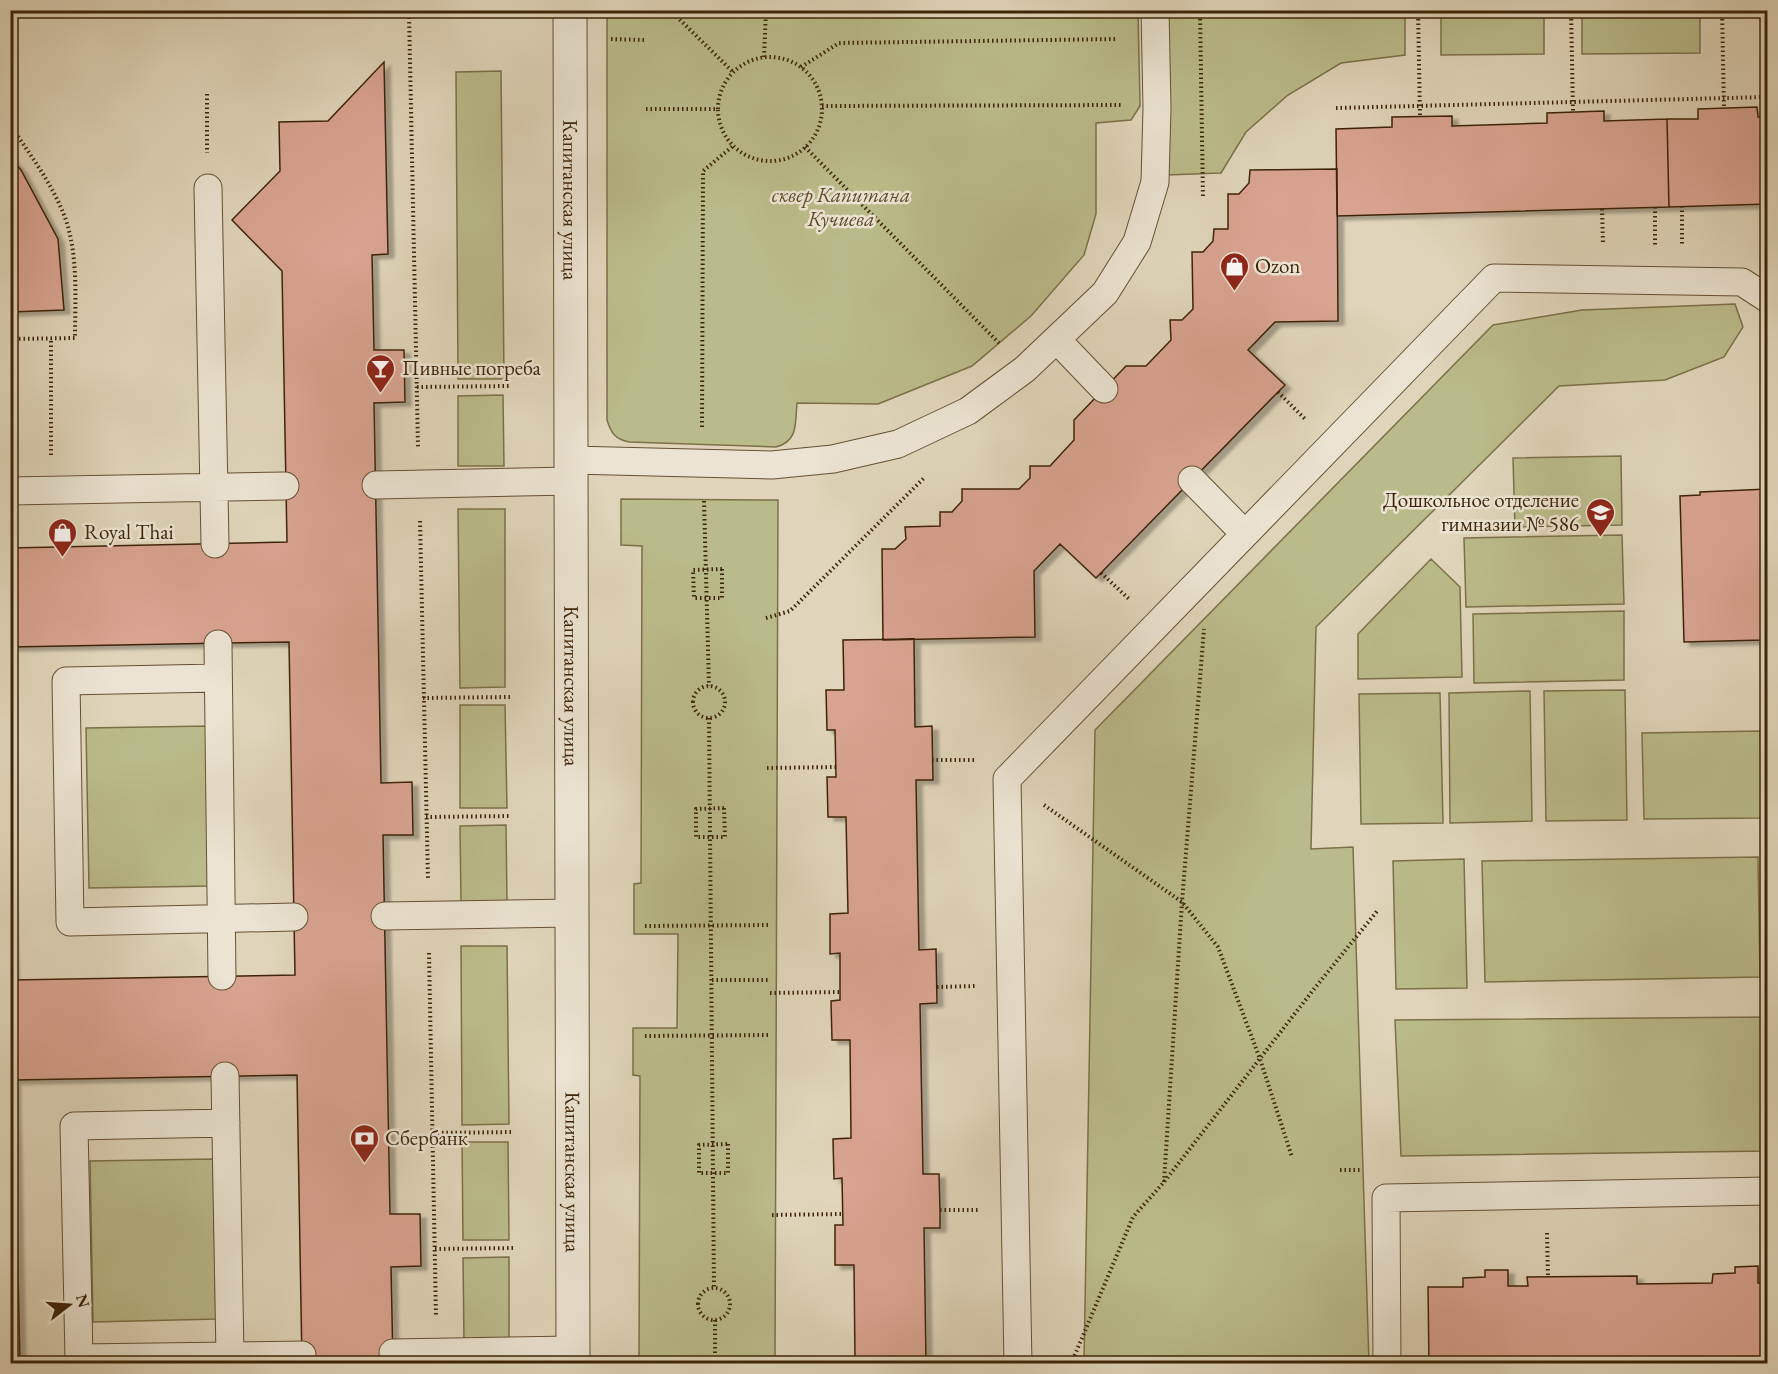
<svg xmlns="http://www.w3.org/2000/svg" width="1778" height="1374" viewBox="0 0 1778 1374" font-family="'EB Garamond',serif">
<style>
.green{fill:#babb8a;stroke:#7c7049;stroke-width:1.5}
.building{fill:#d9a391;stroke:#3d2408;stroke-width:1.5;filter:url(#shadow)}
.lines{fill:none;stroke-linecap:round;stroke-linejoin:round}
.lane-casing{stroke:#665034;stroke-width:29}
.street-casing{stroke:#665034;stroke-width:35}
.path{stroke:#3d2408;stroke-width:4;stroke-dasharray:1.5 3;stroke-linecap:butt}
.lane{stroke:#ebe4d2;stroke-width:27}
.street{stroke:#ebe4d2;stroke-width:33}
.labels{text-anchor:middle;stroke-width:5;stroke-linejoin:round;paint-order:stroke}
.park-label{font-size:21px;font-style:italic;fill:#5c4a28;stroke:#ebe4d2}
.street-label{font-size:21px;fill:#3d2408;stroke:#ebe4d2}
.poi-label{font-size:21px;fill:#3d2408;stroke:#ebe4d2;text-anchor:start}
</style>
<defs>
<filter id="shadow"><feDropShadow dx="6" dy="4" stdDeviation="1.5" flood-color="#0004"/></filter>
</defs>
<rect width="100%" height="100%" fill="#e0d5ba"/>
<filter id="stains"><feTurbulence type="fractalNoise" baseFrequency=".00333" numOctaves="4"/><feColorMatrix values="0 0 0 0 .2 0 0 0 0 .09 0 0 0 0 .02 0 0 0 .5 -.17"/></filter>
<radialGradient id="worn" r=".72"><stop offset=".6" stop-color="#630" stop-opacity="0"/><stop offset="1" stop-color="#630" stop-opacity=".3"/></radialGradient>
<!-- green -->
<path class="green" d="M610,11H1138L1140,106L1131,120L1096,123V214L1084,255L1031,316L972,366L878,404L797,403C795,422 799,441 776,447L629,442C615,439 611,433 607,420V20Z
M1168,11H1405V55L1341,63L1288,95L1246,132L1221,173L1167,175Z
M1441,11H1544V54L1441,55Z
M1582,11H1700V53L1582,54Z
M501,71L504,379H458L456,72Z
M1735,304L1743,327L1724,357L1665,380L1559,386L1316,627L1311,849L1353,847L1369,1363H1084L1095,730L1493,325L1582,310Z
M503,395L504,466H458V396Z
M1621,456L1622,525L1515,527L1513,458Z
M621,499L778,500L775,1363H639L640,1076L633,1075V1028H677L678,934H634V884L641,883L642,546L621,545Z
M458,509H505V687L460,688Z
M1622,535L1624,604L1466,607L1464,538Z
M1431,559L1460,587L1462,677L1358,679V634Z
M1624,611V680L1474,683L1473,614Z
M1625,690L1627,820L1546,821L1544,691Z
M1530,691L1532,821L1450,823L1449,693Z
M1440,693L1443,823L1361,824L1359,694Z
M460,705H505L507,808H460Z
M209,726L212,886L89,888L86,728Z
M1760,731L1762,818L1644,819L1642,733Z
M506,825L507,901L461,902L460,826Z
M1758,857L1760,977L1485,982L1482,861Z
M1464,859L1467,988L1396,989L1393,861Z
M461,946H507L509,1124L462,1125Z
M1767,1017V1151L1401,1156L1395,1020Z
M462,1142H508L509,1240H463Z
M213,1159L216,1319L93,1322L90,1161Z
M509,1257V1341H464L463,1258Z"/>
<!-- building -->
<path class="building" d="M384,62L388,254L372,255L374,350H404L405,402L374,403L381,783L412,782L413,835H383L390,1214H420L421,1266L391,1267L393,1364H302L297,1075L14,1080L20,1364H10V874L13,980L295,975L289,642L10,647V548L287,542L282,271L232,220L280,171L279,122L328,121Z
M1757,107L1758,117H1768V204L1669,207L1667,119H1698V109Z
M1604,111V121L1667,119L1669,207L1337,216L1336,129L1392,127V117L1452,116V126L1547,123V113Z
M10,157L21,170L58,239L64,310L10,312Z
M1337,169L1338,321L1275,322L1248,350L1285,385L1278,392L1096,578L1060,544L1034,571L1035,637L883,640L882,549H895L906,539L905,527L940,526V512H952L962,501V489H1019L1030,478V466H1050L1074,440V420L1126,366H1146L1171,340L1170,320H1182L1193,309L1192,252H1203L1213,241L1214,229H1228V194H1239L1249,183L1250,170Z
M1768,489V619H1761L1762,640L1684,642L1680,496L1700,495V492Z
M914,639L915,727L932,726L933,780H916L919,950L936,949L937,1003L920,1004L923,1174H939L940,1210V1228H924L926,1364H838L855,1361L854,1265H835V1225H843L842,1178L834,1179L833,1139L851,1138L850,1040H832L831,1001L840,1000V953L830,954V914L848,913L846,817H828L827,777H836L835,730H827L826,690H844L843,640Z
M1758,1266V1283H1768V1364H1429L1428,1287H1463V1278L1485,1277V1270H1508V1286H1528L1527,1277L1637,1276V1284L1712,1283L1713,1274L1735,1273V1267Z"/>
<g class="lines">
<defs>
<path id="lane" d="M208,188L215,544
M1057,340L1104,389
M571,460L772,465L833,459L898,444L968,411L1025,369L1105,293L1137,242L1155,182L1157,108L1155,10
M1192,480L1245,534
M376,485L571,481
M10,491L285,486
M218,644L222,976
M217,678L66,681L70,922L294,917
M385,916L572,913
M225,1076L230,1356L79,1358L74,1126L226,1123
M393,1353L573,1350
M230,1356L302,1355
M1018,1364L1007,779L1494,278L1742,282L1768,299
M1387,1364L1386,1198L1768,1191"/>
<g id="street">
<path id="s1" d="M570,10L573,1364"/>
</g>
</defs>
<!-- lane casing -->
<use href="#lane" class="lane-casing"/>
<!-- street casing -->
<use href="#street" class="street-casing"/>
<!-- path -->
<path class="path" d="M670,10L733,72
M1200,10L1203,199
M1418,10L1420,116
M1571,10L1573,112
M1722,10L1724,108
M409,13L418,447
M611,39L646,40
M764,57L766,10
M718 109a52 52 0 1 1 104 0a52 52 0 1 1-104 0Z
M801,67L839,43L1118,39
M207,94V153
M822,106L1122,105
M1336,108L1768,97
M646,109H718
M805,147L999,343
M1682,206V245
M1655,207V246
M1602,209L1603,244
M10,339L75,338C75,297 79,249 62,210C50,182 32,157 15,132
M417,387L509,386
M1278,392L1305,419
M702,427L703,171L733,146
M51,455V338
M704,501L709,686
M420,521L428,879
M722,569V598H694L693,570Z
M1101,573L1129,599
M766,618L790,611L924,478
M693 702a16 16 0 1 1 32 0a16 16 0 1 1-32 0Z
M423,698L511,697
M709,718L714,1288
M932,760H976
M767,768L836,767
M1044,805L1182,902L1218,947L1260,1059L1292,1157
M724,808L725,837H696V809Z
M426,817L511,816
M645,926L769,925
M429,953L436,1317
M712,980H770
M937,987L975,986
M770,993L840,992
M645,1036L770,1035
M433,1133L513,1132
M728,1144V1173H699V1145Z
M1340,1170H1360
M1164,1182L1182,902L1204,629
M940,1210H978
M772,1215L843,1214
M1547,1233L1548,1277
M435,1249L514,1248
M698 1304a16 16 0 1 1 32 0a16 16 0 1 1-32 0Z
M715,1320V1364
M1071,1364L1133,1217L1164,1182L1314,989L1378,910"/>
<!-- lane -->
<use href="#lane" class="lane"/>
<!-- street -->
<use href="#street" class="street"/>
</g>
<!-- icons -->
<defs>
<symbol id="shop-pin" viewBox="-11 -11 22 30"><path d="M0 17L-7.5 6A9.5 9.5 0 1 1 7.5 6Z" fill="#8f2418" stroke="#ebe4d2"/><path d="M-5-2.5h2.3a2.7 3.5 0 0 1 5.4 0H5L5.5 6h-11ZM-1.5-2.5h3a1.5 2.3 0 0 0-3 0Z" fill="#fff"/></symbol>
<symbol id="bar-pin" viewBox="-11 -11 22 30"><path d="M0 17L-7.5 6A9.5 9.5 0 1 1 7.5 6Z" fill="#8f2418" stroke="#ebe4d2"/><path d="M-6-5H6L.8 .8V4.5H3.5V6h-7V4.5H-.8V.8Z" fill="#fff"/></symbol>
<symbol id="school-pin" viewBox="-11 -11 22 30"><path d="M0 17L-7.5 6A9.5 9.5 0 1 1 7.5 6Z" fill="#8f2418" stroke="#ebe4d2"/><path d="M0-5L7-2L0 1L-7-2ZM-4 1L0 2.5L4 1V4Q0 6-4 4Z" fill="#fff"/></symbol>
<symbol id="bank-pin" viewBox="-11 -11 22 30"><path d="M0 17L-7.5 6A9.5 9.5 0 1 1 7.5 6Z" fill="#8f2418" stroke="#ebe4d2"/><path d="M-6-4H6V4H-6ZM0-2.3a2.3 2.3 0 1 0 0 4.6a2.3 2.3 0 1 0 0-4.6Z" fill="#fff"/></symbol>
</defs>
<g fill-rule="evenodd">
<use href="#shop-pin" x="1218" y="250" width="33" height="45"/>
<use href="#bar-pin" x="364" y="352" width="33" height="45"/>
<use href="#school-pin" x="1584" y="496" width="33" height="45"/>
<use href="#shop-pin" x="46" y="516" width="33" height="45"/>
<use href="#bank-pin" x="348" y="1122" width="33" height="45"/>
</g>
<g class="labels">
<!-- park labels -->
<g class="park-label">
<text x="841" y="202">сквер Капитана<tspan x="841" dy="24">Кучиева</tspan></text>
</g>
<!-- street labels -->
<g class="street-label">
<text dy="7" stroke="none"><textPath href="#s1" startOffset="190">Капитанская улица</textPath></text>
<text dy="7" stroke="none"><textPath href="#s1" startOffset="676">Капитанская улица</textPath></text>
<text dy="7" stroke="none"><textPath href="#s1" startOffset="1162">Капитанская улица</textPath></text>
</g>
<!-- poi labels -->
<g class="poi-label">
<text x="1255" y="273">Ozon</text>
<text x="402" y="375">Пивные погреба</text>
<text x="1579" y="507" text-anchor="end">Дошкольное отделение<tspan x="1579" dy="24">гимназии № 586</tspan></text>
<text x="84" y="539">Royal Thai</text>
<text x="385" y="1145">Сбербанк</text>
</g>
</g>
<!-- margin -->
<rect width="1778" height="1374" fill="none" stroke="#e0d5ba" stroke-width="36"/>
<rect x="12" y="12" width="1754" height="1350" fill="none" stroke="#3d2408" stroke-width="3"/>
<rect x="18" y="18" width="1742" height="1338" fill="none" stroke="#3d2408" stroke-width="1.5"/>
<!-- north arrow -->
<g transform="translate(69 1305) rotate(73)" stroke="#ebe4d2" stroke-width="4.5" paint-order="stroke">
<path d="M0-4.5L10 22L0 15L-10 22Z" fill="#3d2408"/>
<text y="-9" font-size="16" font-weight="bold" text-anchor="middle" fill="#3d2408">N</text>
</g>
<rect width="100%" height="100%" filter="url(#stains)"/>
<rect width="100%" height="100%" fill="url(#worn)"/>
</svg>
